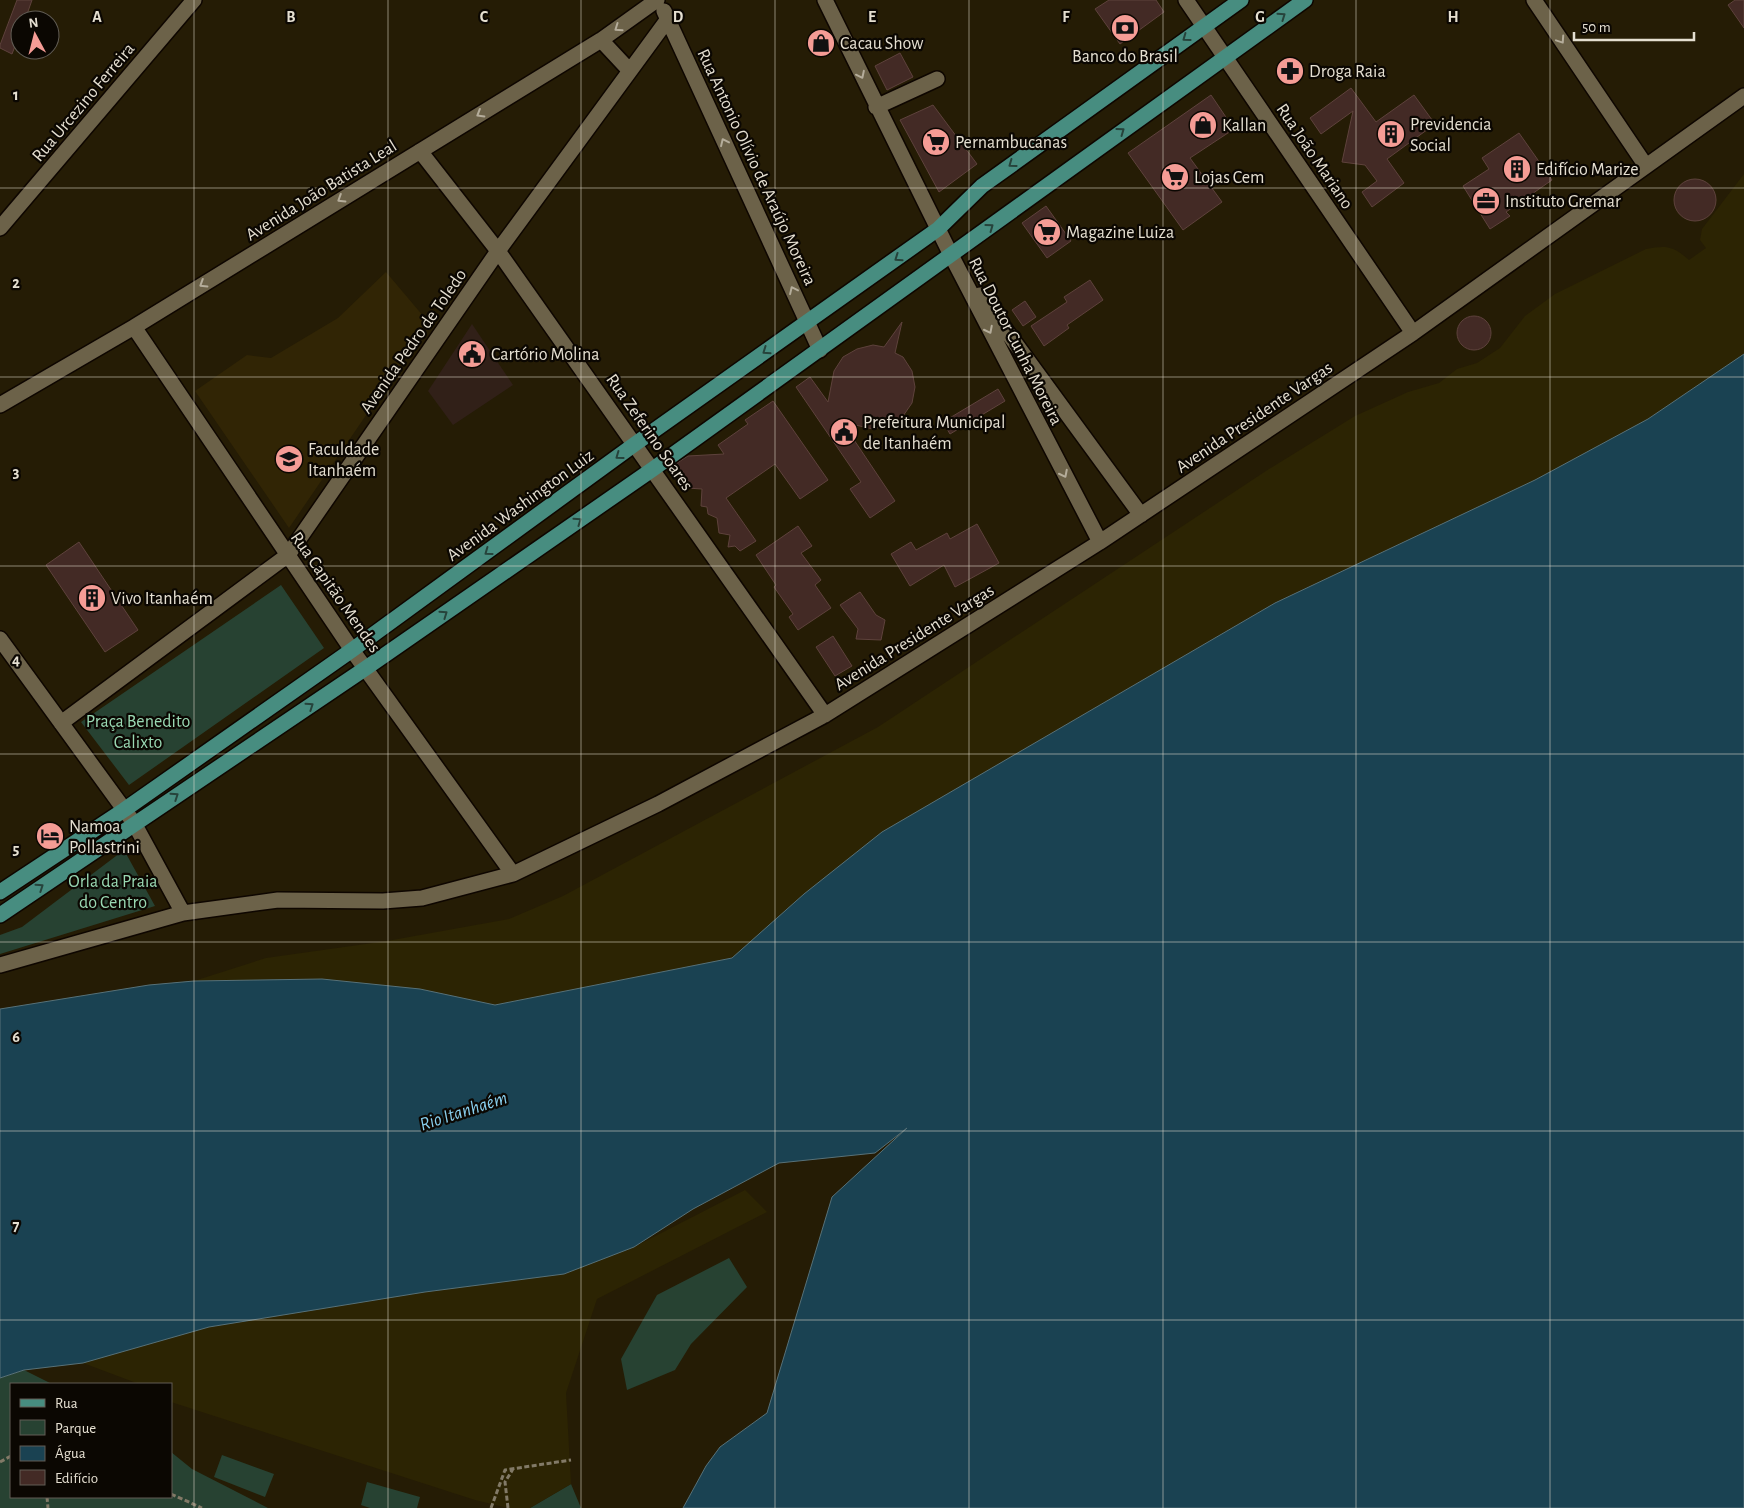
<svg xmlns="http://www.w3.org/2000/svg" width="1744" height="1508" viewBox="0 0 1744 1508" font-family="'Alegreya Sans',sans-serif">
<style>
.commercial{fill:#312018}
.built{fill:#312505}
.green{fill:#274232}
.sand{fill:#2c2403}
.water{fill:#1a4252;stroke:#577178}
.building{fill:#432a25;stroke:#5e423c}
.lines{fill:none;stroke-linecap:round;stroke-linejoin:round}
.minor-casing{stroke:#0e0600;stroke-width:18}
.major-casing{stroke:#0e0600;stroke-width:18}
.path{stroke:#827a67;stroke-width:3;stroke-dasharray:5 2.5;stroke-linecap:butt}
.minor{stroke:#6c6249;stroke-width:15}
.major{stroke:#478d80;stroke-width:15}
.oneway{stroke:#26433b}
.oneway2{stroke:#b5ad9b}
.grid{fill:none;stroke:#e5dfd1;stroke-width:1;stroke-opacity:0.55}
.labels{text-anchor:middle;stroke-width:4.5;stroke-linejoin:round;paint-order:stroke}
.poi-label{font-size:18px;fill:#e5dfd1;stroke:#0b0702;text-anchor:start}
.street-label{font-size:18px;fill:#e5dfd1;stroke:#0b0702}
.park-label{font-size:18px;fill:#99d8b2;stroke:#0b0702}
.water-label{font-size:19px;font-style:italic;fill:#88ceed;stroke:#0b0702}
.grid-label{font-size:16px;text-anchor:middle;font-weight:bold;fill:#e5dfd1;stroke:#0b0702;stroke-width:4.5;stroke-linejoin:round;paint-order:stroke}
</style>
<rect width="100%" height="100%" fill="#251c05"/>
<!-- commercial -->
<path class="commercial" d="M472,324L513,385L453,425L428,391Z"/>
<!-- built -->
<path class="built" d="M386,272L429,323L289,528L195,391L247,355L271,358L338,318Z"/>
<!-- green -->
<path class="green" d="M281,585L324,648L129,785L81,722Z
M124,850L155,906L0,954V935L22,927Z
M729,1258L747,1287L691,1344L675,1370L627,1390L621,1359L657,1295Z
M24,1370L52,1384H11V1497H171V1452L192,1469L268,1508H0V1378Z
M222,1455L274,1474L265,1497L214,1477Z
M367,1482L420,1497L417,1508H370L361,1505Z
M571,1484L581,1508H530Z"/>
<!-- sand -->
<path class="sand" d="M1744,174V354L1648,419L1535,480L1274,603L1032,745L804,894L732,958L495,1005L420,989L322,979L194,981L266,958L387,941L509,919L563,896L878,727L1269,469L1355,416L1408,392L1439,383L1457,369L1477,363L1500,348L1525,316L1555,294L1646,249C1667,245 1673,246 1689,260L1706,248L1700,240L1702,229Z
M745,1190L767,1212L597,1299L566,1393L571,1484L530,1508H508L475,1500L171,1402V1384H139L83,1363L209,1327L425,1292L564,1274L634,1247Z"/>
<!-- water -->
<path class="water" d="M1744,354V1508H683L706,1466L720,1447L767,1413L832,1197L907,1128L875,1153L779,1163L693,1209L634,1247L564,1274L425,1292L209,1327L83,1363L24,1370L0,1378V1009L149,985L194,981L322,979L420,989L495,1005L732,958L804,894L882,832L1275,603L1535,480L1648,419Z"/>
<!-- building -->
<path class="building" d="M17,0H32L25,20H20V33L12,54L0,48V45Z
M1109,0H1156L1164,12L1120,44L1095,9Z
M1735,0H1744V28L1728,5Z
M900,53L913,77L887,90L875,66Z
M1351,88L1376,122L1414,95L1435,124L1387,159L1404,183L1372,207L1362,192L1377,181L1365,165L1342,162L1353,111L1321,134L1310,118Z
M1211,95L1234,129L1190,158L1222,202L1183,230L1128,153Z
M933,105L977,164L939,192L900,120Z
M1519,133L1552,180L1506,212L1510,216L1490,229L1463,186L1489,169L1482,158Z
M1674 200a21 21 0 1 1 42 0a21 21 0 1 1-42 0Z
M1046,206L1071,241L1047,258L1022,223Z
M1090,280L1103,300L1067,325L1069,328L1044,346L1031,326L1067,302L1064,297Z
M1025,301L1036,317L1023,326L1012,310Z
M1457 333a17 17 0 1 1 34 0a17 17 0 1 1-34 0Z
M902,322L895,353L903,357L912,371L915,387L912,403L903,416L889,425L873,429L842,422L895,501L870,518L850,489L861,482L796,387L810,377L828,402L834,371L843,357L857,349L873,345L884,347Z
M998,389L1005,401L950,434L943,422Z
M773,401L828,480L800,499L775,464L726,498L756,541L740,551L735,546L728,547L730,535L719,533L717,518L708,514L707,507L701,506L702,489L687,488L689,481L682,478L683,471L675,470L677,463L688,456L724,454L718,445L748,424L745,420Z
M977,524L999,563L955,587L944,565L910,586L891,554L911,542L916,550L947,533L950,539Z
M798,526L812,546L801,553L821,580L815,585L831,608L798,630L789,617L793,614L774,587L776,585L756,555Z
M79,542L138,630L105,652L46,565Z
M860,592L876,615L885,620L881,640L856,639L858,629L840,605Z
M833,636L852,666L835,676L816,647Z"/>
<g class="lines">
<defs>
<path id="minor" d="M825,0L951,255L1100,542
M1186,0L1413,333
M1534,0L1646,166
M664,11L820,350
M601,40L629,70
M876,107L937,79
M420,151L498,251L825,715
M0,228L194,0
M980,295L1141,515
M134,327L352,650L513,874
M0,405L134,327L601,40L657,0
M0,639L134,823L183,913
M61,723L288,555L498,251L668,19
M0,965L183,913L278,900L383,901L422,898L513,874L658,804L825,715L1100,542L1413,333L1744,96"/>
<path id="major" d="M0,892L124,810L352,650L635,444L938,229L982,186L1241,0
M0,915L366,668L653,469L1305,0"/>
</defs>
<!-- minor casing -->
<use href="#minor" class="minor-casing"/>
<!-- major casing -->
<use href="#major" class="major-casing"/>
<!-- path -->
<path class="path" d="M0,1462L11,1456
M171,1494L202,1508
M47,1497L48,1508
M491,1508L505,1470L571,1460
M508,1508L505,1482L513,1469"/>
<!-- minor -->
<use href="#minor" class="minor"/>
<!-- major -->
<use href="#major" class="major"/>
</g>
<!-- one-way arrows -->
<defs><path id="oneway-chevron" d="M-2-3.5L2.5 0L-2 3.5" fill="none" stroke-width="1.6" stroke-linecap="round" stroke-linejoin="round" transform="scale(1.25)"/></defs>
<g class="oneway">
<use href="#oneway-chevron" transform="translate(1282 16) rotate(-35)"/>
<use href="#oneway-chevron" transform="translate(1186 38) rotate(144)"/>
<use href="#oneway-chevron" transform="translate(1121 131) rotate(-36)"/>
<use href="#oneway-chevron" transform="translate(1012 164) rotate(144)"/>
<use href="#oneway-chevron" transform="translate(990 227) rotate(-36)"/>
<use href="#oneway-chevron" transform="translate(898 258) rotate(145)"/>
<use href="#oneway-chevron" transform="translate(766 351) rotate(145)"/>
<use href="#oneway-chevron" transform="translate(619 456) rotate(144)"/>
<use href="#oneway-chevron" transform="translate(578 521) rotate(-35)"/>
<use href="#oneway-chevron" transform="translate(488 552) rotate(144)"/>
<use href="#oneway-chevron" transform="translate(444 614) rotate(-35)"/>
<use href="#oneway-chevron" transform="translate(310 706) rotate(-34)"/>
<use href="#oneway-chevron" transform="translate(175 796) rotate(-34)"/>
<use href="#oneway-chevron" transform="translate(40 887) rotate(-34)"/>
</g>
<g class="oneway2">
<use href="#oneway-chevron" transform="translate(618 28) rotate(145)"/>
<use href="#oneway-chevron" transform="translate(1561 40) rotate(56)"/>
<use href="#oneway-chevron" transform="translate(861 75) rotate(64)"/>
<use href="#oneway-chevron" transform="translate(480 114) rotate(149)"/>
<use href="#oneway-chevron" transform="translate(724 142) rotate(-115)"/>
<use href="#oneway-chevron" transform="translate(341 199) rotate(148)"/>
<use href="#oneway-chevron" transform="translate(203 284) rotate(148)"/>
<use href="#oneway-chevron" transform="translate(793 290) rotate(-115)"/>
<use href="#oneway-chevron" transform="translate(989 330) rotate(63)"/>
<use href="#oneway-chevron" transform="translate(1064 474) rotate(63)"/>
</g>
<!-- grid -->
<path class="grid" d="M194,0V1508M388,0V1508M581,0V1508M775,0V1508M969,0V1508M1163,0V1508M1356,0V1508M1550,0V1508M0,188H1744M0,377H1744M0,566H1744M0,754H1744M0,942H1744M0,1131H1744M0,1320H1744"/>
<!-- icons -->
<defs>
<symbol id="bank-disc" viewBox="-11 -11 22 22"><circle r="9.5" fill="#f59c95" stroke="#0b0702"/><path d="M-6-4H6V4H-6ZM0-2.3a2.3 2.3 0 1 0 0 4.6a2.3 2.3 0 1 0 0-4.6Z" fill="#111"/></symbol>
<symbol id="shop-disc" viewBox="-11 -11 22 22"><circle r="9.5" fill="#f59c95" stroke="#0b0702"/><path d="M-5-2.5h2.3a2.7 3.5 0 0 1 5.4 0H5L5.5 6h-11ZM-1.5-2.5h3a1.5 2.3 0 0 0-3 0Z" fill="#111"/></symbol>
<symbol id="pharmacy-disc" viewBox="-11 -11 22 22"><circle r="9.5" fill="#f59c95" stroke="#0b0702"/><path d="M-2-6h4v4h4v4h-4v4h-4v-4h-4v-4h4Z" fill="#111"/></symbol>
<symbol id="building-disc" viewBox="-11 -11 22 22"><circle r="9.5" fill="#f59c95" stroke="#0b0702"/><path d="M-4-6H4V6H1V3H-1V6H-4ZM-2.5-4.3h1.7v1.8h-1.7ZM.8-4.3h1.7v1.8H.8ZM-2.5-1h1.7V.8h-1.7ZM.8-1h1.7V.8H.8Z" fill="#111"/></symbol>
<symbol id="supermarket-disc" viewBox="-11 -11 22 22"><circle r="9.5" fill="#f59c95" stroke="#0b0702"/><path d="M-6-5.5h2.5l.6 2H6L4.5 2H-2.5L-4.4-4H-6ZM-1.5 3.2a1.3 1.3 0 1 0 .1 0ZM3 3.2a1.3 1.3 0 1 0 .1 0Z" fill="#111"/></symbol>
<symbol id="office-disc" viewBox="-11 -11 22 22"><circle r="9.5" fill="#f59c95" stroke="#0b0702"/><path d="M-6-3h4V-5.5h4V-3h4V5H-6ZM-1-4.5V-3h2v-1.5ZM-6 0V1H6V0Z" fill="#111"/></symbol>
<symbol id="civic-disc" viewBox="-11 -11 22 22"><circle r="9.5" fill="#f59c95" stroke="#0b0702"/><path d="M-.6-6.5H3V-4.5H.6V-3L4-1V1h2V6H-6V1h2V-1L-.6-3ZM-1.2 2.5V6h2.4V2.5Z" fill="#111"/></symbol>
<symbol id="university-disc" viewBox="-11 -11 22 22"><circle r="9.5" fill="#f59c95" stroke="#0b0702"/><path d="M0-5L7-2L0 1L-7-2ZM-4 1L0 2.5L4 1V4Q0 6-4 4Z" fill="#111"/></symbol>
<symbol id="hotel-disc" viewBox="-11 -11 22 22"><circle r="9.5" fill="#f59c95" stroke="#0b0702"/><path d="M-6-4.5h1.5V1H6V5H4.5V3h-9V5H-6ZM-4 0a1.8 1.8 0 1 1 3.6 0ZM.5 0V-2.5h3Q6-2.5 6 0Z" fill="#111"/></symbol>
</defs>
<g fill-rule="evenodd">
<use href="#bank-disc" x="1109" y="12" width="32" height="32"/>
<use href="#shop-disc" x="805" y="27" width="32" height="32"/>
<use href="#pharmacy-disc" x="1274" y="55" width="32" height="32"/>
<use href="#shop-disc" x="1187" y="109" width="32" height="32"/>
<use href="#building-disc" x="1375" y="118" width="32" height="32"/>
<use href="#supermarket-disc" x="920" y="126" width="32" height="32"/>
<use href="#building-disc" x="1501" y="153" width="32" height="32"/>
<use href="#supermarket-disc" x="1159" y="161" width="32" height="32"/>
<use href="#office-disc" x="1470" y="185" width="32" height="32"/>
<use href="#supermarket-disc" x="1031" y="216" width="32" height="32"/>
<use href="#civic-disc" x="456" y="338" width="32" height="32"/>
<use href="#civic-disc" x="828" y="416" width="32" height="32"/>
<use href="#university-disc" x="273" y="443" width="32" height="32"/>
<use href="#building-disc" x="76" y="582" width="32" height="32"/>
<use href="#hotel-disc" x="34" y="820" width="32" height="32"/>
</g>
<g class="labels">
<!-- poi labels -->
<g class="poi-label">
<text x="840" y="49">Cacau Show</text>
<text x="1125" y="62" text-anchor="middle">Banco do Brasil</text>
<text x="1309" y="77">Droga Raia</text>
<text x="1410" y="130">Previdencia<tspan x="1410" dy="21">Social</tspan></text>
<text x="1222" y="131">Kallan</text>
<text x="955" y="148">Pernambucanas</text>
<text x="1536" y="175">Edifício Marize</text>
<text x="1194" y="183">Lojas Cem</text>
<text x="1505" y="207">Instituto Gremar</text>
<text x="1066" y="238">Magazine Luiza</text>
<text x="491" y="360">Cartório Molina</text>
<text x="863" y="428">Prefeitura Municipal<tspan x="863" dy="21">de Itanhaém</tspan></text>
<text x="308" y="455">Faculdade<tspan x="308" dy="21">Itanhaém</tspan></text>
<text x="111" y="604">Vivo Itanhaém</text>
<text x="69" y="832">Namoa<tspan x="69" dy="21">Pollastrini</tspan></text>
</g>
<!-- street labels -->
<g class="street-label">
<text transform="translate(83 102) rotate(-50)" y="6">Rua Urcezino Ferreira</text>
<text transform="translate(1315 156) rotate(56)" y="6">Rua João Mariano</text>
<text transform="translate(757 167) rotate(65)" y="6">Rua Antonio Olívio de Araújo Moreira</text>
<text transform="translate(321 190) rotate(-32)" y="6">Avenida João Batista Leal</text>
<text transform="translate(413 341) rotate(-55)" y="6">Avenida Pedro de Toledo</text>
<text transform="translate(1016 341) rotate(63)" y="6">Rua Doutor Cunha Moreira</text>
<text transform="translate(1254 417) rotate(-34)" y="6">Avenida Presidente Vargas</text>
<text transform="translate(650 432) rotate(55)" y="6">Rua Zeferino Soares</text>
<text transform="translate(520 505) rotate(-36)" y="6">Avenida Washington Luiz</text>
<text transform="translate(336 592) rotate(55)" y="6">Rua Capitão Mendes</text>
<text transform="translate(914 637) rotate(-32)" y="6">Avenida Presidente Vargas</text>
</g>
<!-- park labels -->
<g class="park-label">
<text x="138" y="727">Praça Benedito<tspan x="138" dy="21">Calixto</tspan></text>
<text x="113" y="887">Orla da Praia<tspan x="113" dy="21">do Centro</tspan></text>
</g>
<!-- water labels -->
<g class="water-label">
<text transform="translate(463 1110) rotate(-18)" y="7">Rio Itanhaém</text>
</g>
</g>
<g class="grid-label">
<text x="97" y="22">A</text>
<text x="291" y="22">B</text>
<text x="484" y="22">C</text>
<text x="678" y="22">D</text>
<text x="872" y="22">E</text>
<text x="1066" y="22">F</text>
<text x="1260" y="22">G</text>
<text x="1453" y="22">H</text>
<text x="16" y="100">1</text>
<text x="16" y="288">2</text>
<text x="16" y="477">3</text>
<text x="16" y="665">4</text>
<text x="16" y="854">5</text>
<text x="16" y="1042">6</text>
<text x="16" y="1231">7</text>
</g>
<!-- legend -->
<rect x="10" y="1383" width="162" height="115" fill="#0b0702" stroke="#625d55"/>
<rect x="20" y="1399" width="25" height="8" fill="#478d80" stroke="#625d55"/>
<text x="55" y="1408" font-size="15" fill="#e5dfd1">Rua</text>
<rect x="20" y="1420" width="25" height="15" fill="#274232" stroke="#625d55"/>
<text x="55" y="1433" font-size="15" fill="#e5dfd1">Parque</text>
<rect x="20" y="1446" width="25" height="15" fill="#1a4252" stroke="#625d55"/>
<text x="55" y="1458" font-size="15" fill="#e5dfd1">Água</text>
<rect x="20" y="1470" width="25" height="15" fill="#432a25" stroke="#625d55"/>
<text x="55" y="1483" font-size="15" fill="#e5dfd1">Edifício</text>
<!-- north arrow -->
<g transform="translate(35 35) rotate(353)"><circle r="24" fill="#0b0702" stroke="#625d55"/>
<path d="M0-4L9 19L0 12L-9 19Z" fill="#f59c95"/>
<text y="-8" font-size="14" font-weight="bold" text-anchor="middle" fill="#e5dfd1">N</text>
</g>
<!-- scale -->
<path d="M1574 32v8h120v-8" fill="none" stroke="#e5dfd1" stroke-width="2.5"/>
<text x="1582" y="32" font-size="15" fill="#e5dfd1" stroke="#0b0702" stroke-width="4" paint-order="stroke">50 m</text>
</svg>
